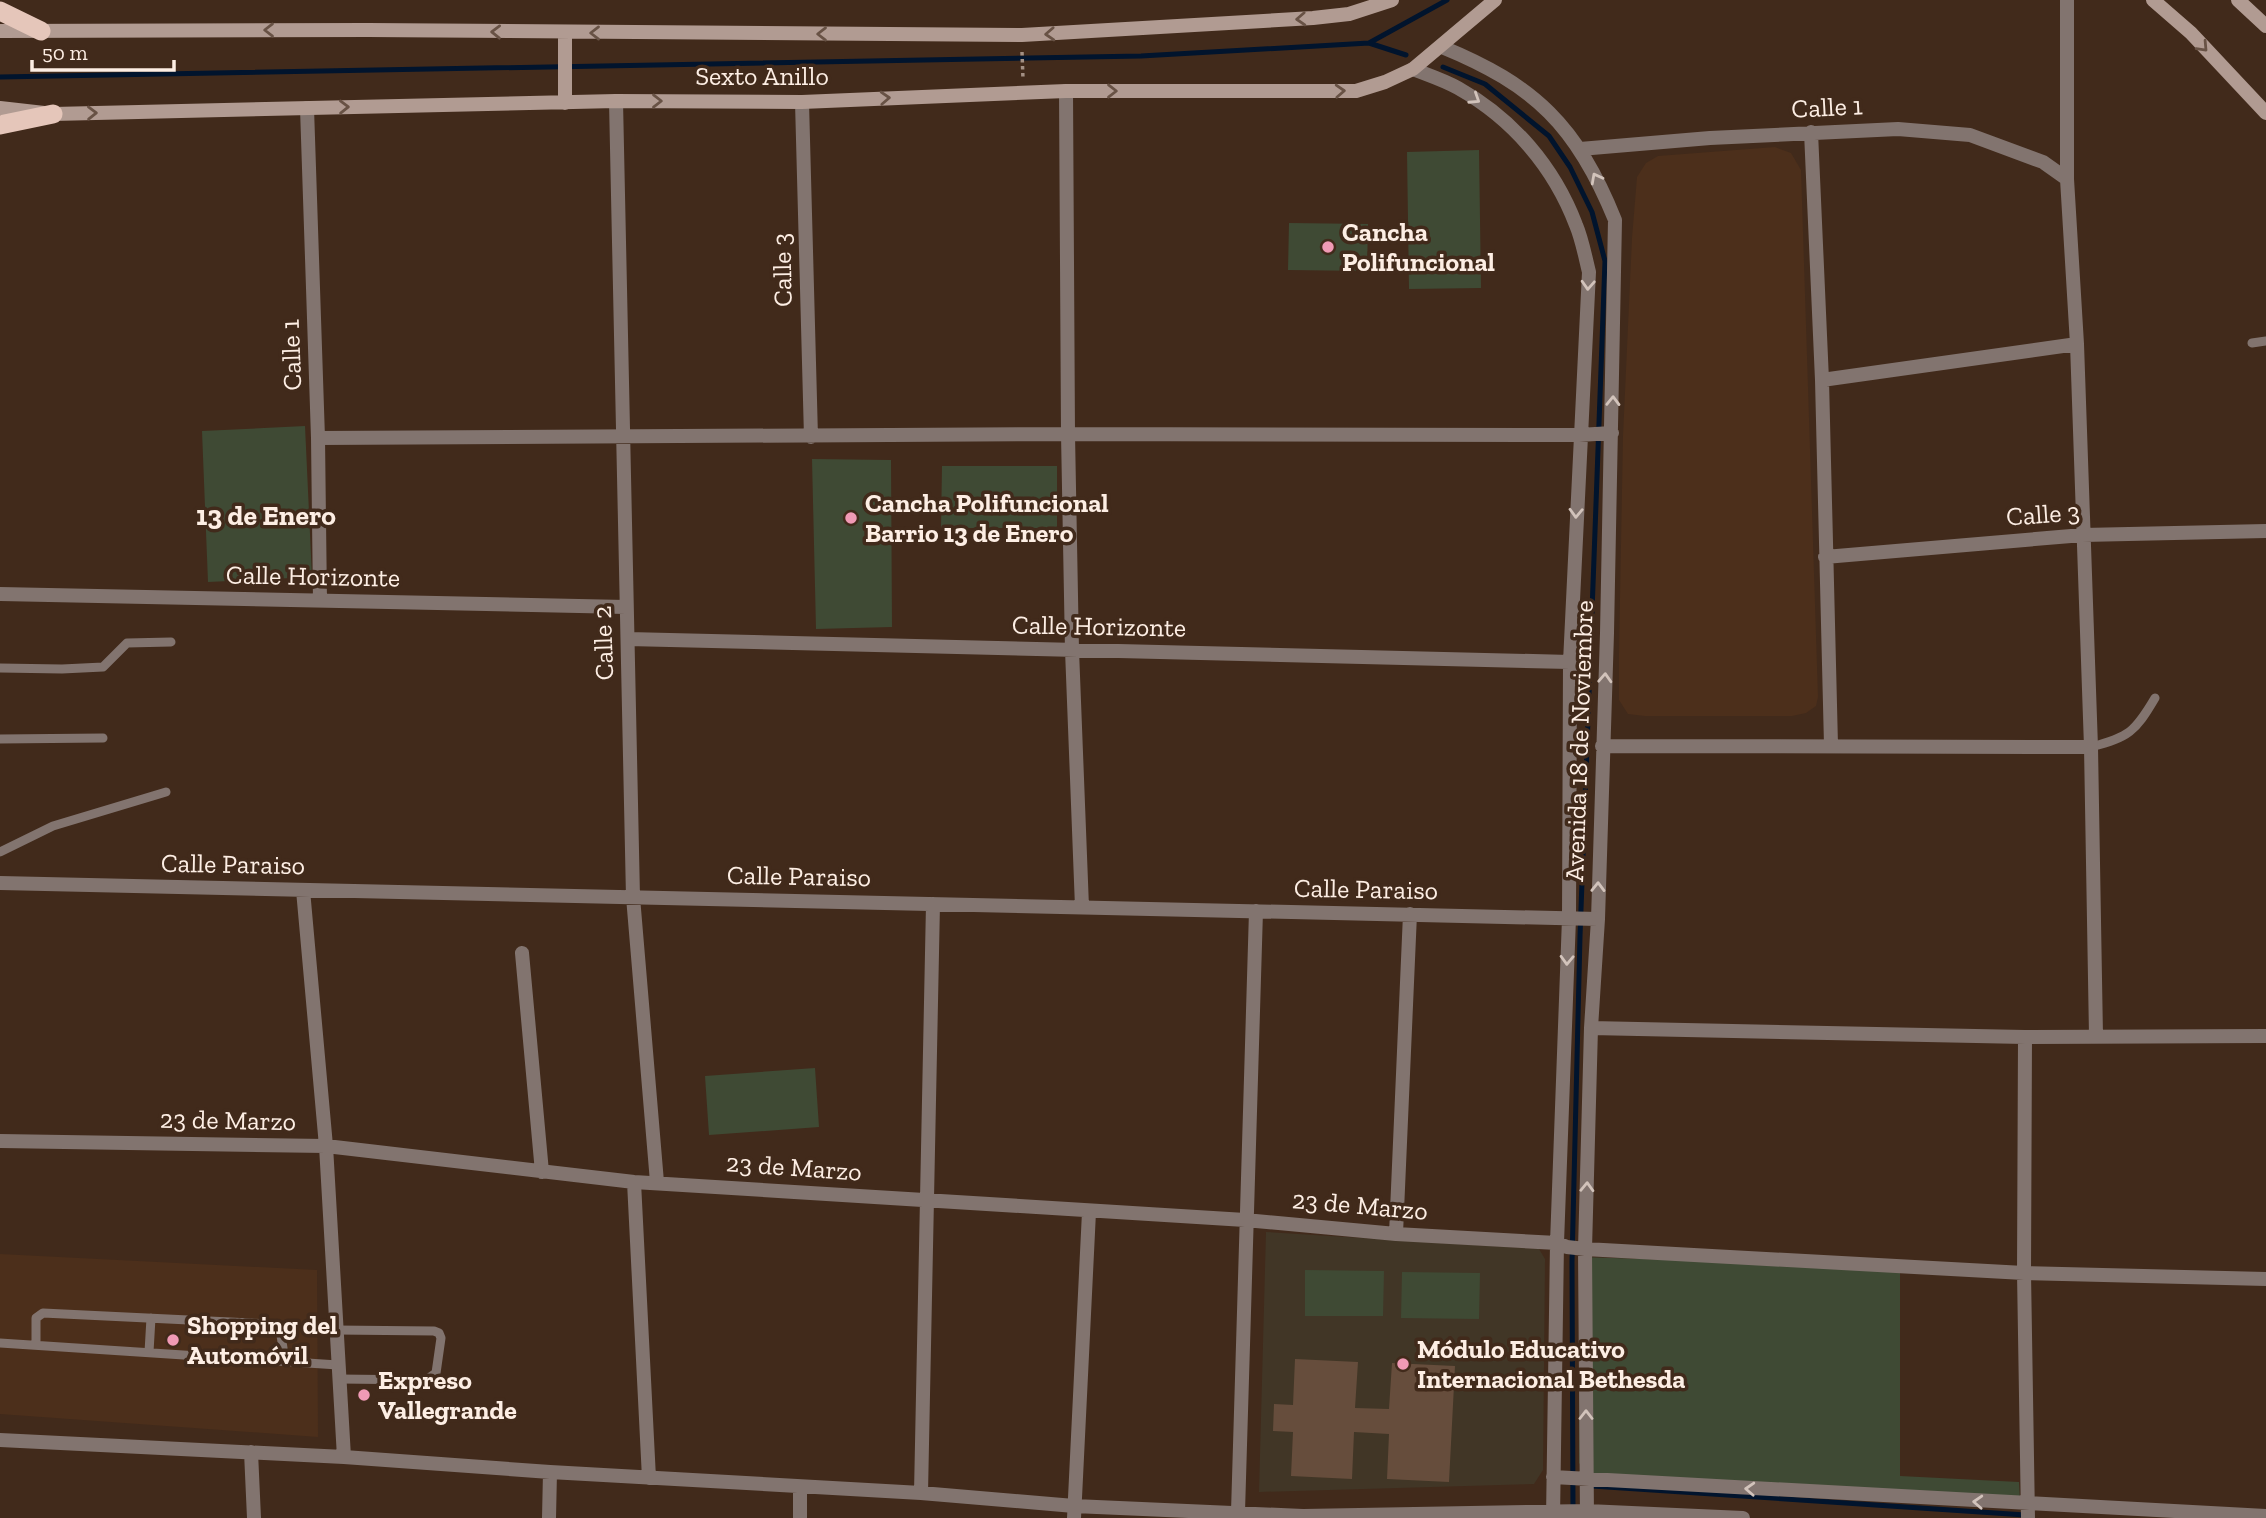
<svg xmlns="http://www.w3.org/2000/svg" width="2266" height="1518" viewBox="0 0 2266 1518" font-family="'Zilla Slab',serif">
<style>
.built{fill:#4c2f1b}
.education{fill:#413626}
.green{fill:#3f4a34}
.lines{fill:none;stroke-linecap:round;stroke-linejoin:round}
.stream{stroke:#01142d;stroke-width:5}
.building{fill:#664d3c}
.path{stroke:#a39084;stroke-width:3.5;stroke-dasharray:3.5 3.5;stroke-linecap:butt}
.service{stroke:#82746f;stroke-width:9}
.minor{stroke:#82746f;stroke-width:14}
.secondary{stroke:#b19b92;stroke-width:14}
.trunk{stroke:#e5c6ba;stroke-width:19}
.oneway{stroke:#685245}
.oneway2{stroke:#d2c3bb}
.poi-dot{fill:#f09ab5;stroke:#412a1b;stroke-width:2.5}
.labels{text-anchor:middle;stroke-width:7;stroke-linejoin:round;paint-order:stroke}
.street-label{font-size:26px;fill:#fdeee4;stroke:#412a1b}
.poi-label{font-size:26px;font-weight:bold;fill:#fdeee4;stroke:#412a1b;text-anchor:start}
.neighbourhood-label{font-size:28px;font-weight:bold;fill:#fdeee4;stroke:#412a1b}
</style>
<rect width="100%" height="100%" fill="#412a1b"/>
<!-- built -->
<path class="built" d="M1775,147L1791,153L1801,170L1818,697L1816,706L1806,713L1792,716H1645L1628,714L1619,700V653L1623,436L1632,238L1637,177L1646,163L1658,156Z
M0,1254L317,1270L318,1437L0,1414Z"/>
<!-- education -->
<path class="education" d="M1266,1232L1539,1249L1545,1259L1543,1470L1534,1484L1259,1492Z"/>
<!-- green -->
<path class="green" d="M1479,150L1481,288L1409,289L1407,152Z
M1289,223L1368,224L1367,271L1288,270Z
M305,426L312,577L208,582L202,431Z
M812,459L891,460L892,627L816,629Z
M942,466H1057V528H941Z
M815,1068L819,1127L709,1135L705,1076Z
M1580,1257L1900,1267V1476L2019,1482L2020,1502L1589,1474L1579,1463Z
M1305,1270L1384,1271L1383,1316H1305Z
M1402,1272L1480,1273L1479,1319L1401,1318Z"/>
<g class="lines">
<!-- stream -->
<path class="stream" d="M1369,43L1406,55
M1443,67L1485,84L1549,136L1570,167L1592,212L1605,261L1580,936L1572,1262L1573,1511
M0,77L1141,56L1369,43L1447,0
M1592,1486L2025,1515"/>
</g>
<!-- building -->
<path class="building" d="M1295,1359L1358,1362L1355,1408L1389,1409L1392,1363L1455,1366L1449,1482L1387,1479L1389,1434L1354,1432L1352,1479L1291,1476L1293,1432L1273,1431L1274,1404L1293,1405Z"/>
<g class="lines">
<!-- path -->
<path class="path" d="M1022,52L1023,79"/>
<!-- service -->
<path class="service" d="M2252,343L2266,341
M0,668L62,669L103,667L127,643L171,642
M0,739L103,738
M2091,747C2129,737 2135,732 2155,698
M0,852L53,826L166,792
M336,1330L434,1331L439,1333L441,1338L436,1373L426,1380L339,1379
M0,1343L338,1365
M36,1345V1318L43,1313L272,1324L280,1329L285,1361
M149,1352L151,1318"/>
<!-- minor -->
<path class="minor" d="M2067,0V179L2077,344L2091,747L2096,1036
M1442,47C1535,85 1577,126 1615,220L1607,633L1598,919L1591,1028L1585,1249L1587,1518
M1413,69C1428,75 1444,80 1458,88C1513,119 1554,167 1576,225C1582,239 1585,256 1589,272L1570,662L1569,918L1557,1243L1553,1518
M1066,91L1068,434L1072,650L1082,907
M616,101L633,897L657,1182
M802,102L811,437
M307,108L318,438L320,601
M1811,132L1822,380L1831,745
M1580,149L1710,138L1898,129L1970,135L2043,162L2067,179
M1822,380L2077,344
M318,438L1068,434L1579,435L1612,433
M1825,557L2083,535L2266,531
M0,594L626,607
M628,639L1570,662
M1602,746L2091,747
M0,883L1598,919
M303,890L326,1146L344,1457
M522,953L542,1172
M1591,1028L2025,1037L2266,1036
M2025,1037L2024,1273L2028,1518
M0,1141L326,1146L634,1182L1245,1220L1396,1234L1557,1243L1567,1247L1585,1249L2024,1273L2266,1279
M634,1182L649,1478
M1396,1234L1410,914
M0,1440L344,1457L550,1472L921,1493L1074,1506L1303,1516L1587,1511L1743,1518
M251,1452L254,1518
M1553,1477L2266,1516
M921,1493L933,904
M1238,1512L1256,911
M549,1518L550,1472
M800,1518V1487
M1074,1518L1089,1212"/>
<!-- secondary -->
<path class="secondary" d="M2153,0L2191,33L2266,113
M2238,0L2266,26
M0,31L368,30L1022,35L1313,18L1349,14L1392,0
M565,33V103
M0,108L53,114L616,101L802,102L1066,91H1356L1385,82L1413,69L1495,0"/>
<!-- trunk -->
<path class="trunk" d="M0,11L41,31
M0,125L53,114"/>
</g>
<!-- one-way arrows -->
<defs><path id="oneway-chevron" d="M-2-3.5L2.5 0L-2 3.5" fill="none" stroke-width="1.6" stroke-linecap="round" stroke-linejoin="round" transform="scale(1.75)"/></defs>
<g class="oneway">
<use href="#oneway-chevron" transform="translate(1301 19) rotate(177)"/>
<use href="#oneway-chevron" transform="translate(269 30) rotate(180)"/>
<use href="#oneway-chevron" transform="translate(496 32) rotate(-179)"/>
<use href="#oneway-chevron" transform="translate(595 33) rotate(-180)"/>
<use href="#oneway-chevron" transform="translate(822 34) rotate(-180)"/>
<use href="#oneway-chevron" transform="translate(1050 34) rotate(177)"/>
<use href="#oneway-chevron" transform="translate(2203 47) rotate(47)"/>
<use href="#oneway-chevron" transform="translate(1112 91)"/>
<use href="#oneway-chevron" transform="translate(1340 91) rotate(-3)"/>
<use href="#oneway-chevron" transform="translate(885 98) rotate(-3)"/>
<use href="#oneway-chevron" transform="translate(657 101)"/>
<use href="#oneway-chevron" transform="translate(344 107) rotate(-1)"/>
<use href="#oneway-chevron" transform="translate(92 113) rotate(-1)"/>
</g>
<g class="oneway2">
<use href="#oneway-chevron" transform="translate(1475 99) rotate(33)"/>
<use href="#oneway-chevron" transform="translate(1596 178) rotate(-118)"/>
<use href="#oneway-chevron" transform="translate(1588 285) rotate(93)"/>
<use href="#oneway-chevron" transform="translate(1613 401) rotate(-89)"/>
<use href="#oneway-chevron" transform="translate(1576 513) rotate(92)"/>
<use href="#oneway-chevron" transform="translate(1605 678) rotate(-87)"/>
<use href="#oneway-chevron" transform="translate(1598 887) rotate(-89)"/>
<use href="#oneway-chevron" transform="translate(1567 960) rotate(92)"/>
<use href="#oneway-chevron" transform="translate(1587 1187) rotate(-88)"/>
<use href="#oneway-chevron" transform="translate(1586 1415) rotate(-90)"/>
<use href="#oneway-chevron" transform="translate(1750 1489) rotate(-177)"/>
<use href="#oneway-chevron" transform="translate(1978 1502) rotate(-177)"/>
</g>
<!-- markers -->
<g class="poi-dot">
<circle cx="1328" cy="247" r="7"/>
<circle cx="851" cy="518" r="7"/>
<circle cx="173" cy="1340" r="7"/>
<circle cx="1403" cy="1364" r="7"/>
<circle cx="364" cy="1395" r="7"/>
</g>
<g class="labels">
<!-- street labels -->
<g class="street-label">
<text x="762" y="85">Sexto Anillo</text>
<text transform="translate(1827 107) rotate(-3)" y="9">Calle 1</text>
<text transform="translate(782 270) rotate(-91)" y="9">Calle 3</text>
<text transform="translate(291 355) rotate(-92)" y="9">Calle 1</text>
<text transform="translate(2043 514) rotate(-4)" y="9">Calle 3</text>
<text transform="translate(313 576) rotate(1)" y="9">Calle Horizonte</text>
<text transform="translate(1099 626) rotate(1)" y="9">Calle Horizonte</text>
<text transform="translate(603 643) rotate(-92)" y="9">Calle 2</text>
<text transform="translate(1579 741) rotate(-88)" y="9">Avenida 18 de Noviembre</text>
<text transform="translate(233 864) rotate(1)" y="9">Calle Paraiso</text>
<text transform="translate(799 876) rotate(1)" y="9">Calle Paraiso</text>
<text transform="translate(1366 889) rotate(1)" y="9">Calle Paraiso</text>
<text transform="translate(228 1120) rotate(1)" y="9">23 de Marzo</text>
<text transform="translate(794 1167) rotate(4)" y="9">23 de Marzo</text>
<text transform="translate(1360 1205) rotate(5)" y="9">23 de Marzo</text>
</g>
<!-- poi labels -->
<g class="poi-label">
<text x="1342" y="241">Cancha<tspan x="1342" dy="30">Polifuncional</tspan></text>
<text x="865" y="512">Cancha Polifuncional<tspan x="865" dy="30">Barrio 13 de Enero</tspan></text>
<text x="187" y="1334">Shopping del<tspan x="187" dy="30">Automóvil</tspan></text>
<text x="1417" y="1358">Módulo Educativo<tspan x="1417" dy="30">Internacional Bethesda</tspan></text>
<text x="378" y="1389">Expreso<tspan x="378" dy="30">Vallegrande</tspan></text>
</g>
<!-- neighbourhood labels -->
<g class="neighbourhood-label">
<text x="266" y="525">13 de Enero</text>
</g>
</g>
<!-- scale -->
<path d="M32 60v10h142v-10" fill="none" stroke="#fdeee4" stroke-width="3.5"/>
<text x="42" y="60" font-size="21" fill="#fdeee4" stroke="#412a1b" stroke-width="5" paint-order="stroke">50 m</text>
</svg>
